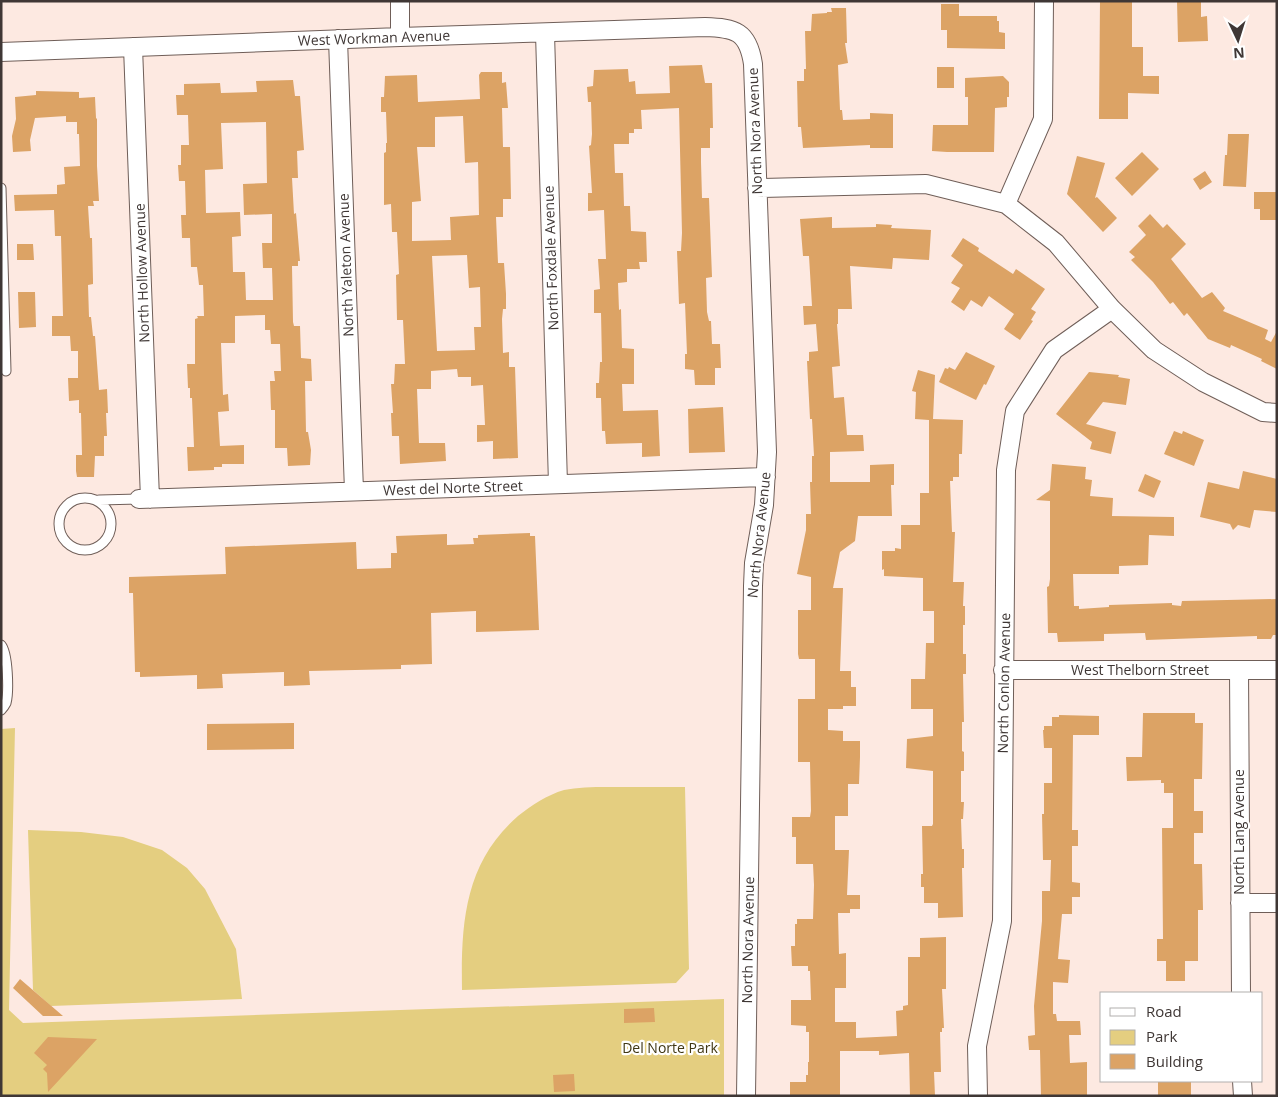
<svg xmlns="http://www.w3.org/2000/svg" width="1278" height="1097" viewBox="0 0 1278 1097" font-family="'Open Sans',sans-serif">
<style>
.green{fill:#e4ce80}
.building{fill:#dca365;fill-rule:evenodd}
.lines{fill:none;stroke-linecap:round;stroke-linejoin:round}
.lane-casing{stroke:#6f5e58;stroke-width:11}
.street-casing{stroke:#6f5e58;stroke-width:20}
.lane{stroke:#fff;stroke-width:9}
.street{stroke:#fff;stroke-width:18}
.labels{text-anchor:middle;stroke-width:4.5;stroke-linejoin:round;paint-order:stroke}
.street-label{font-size:14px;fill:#3f3735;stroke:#fff}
.park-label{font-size:14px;fill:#403714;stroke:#fff}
</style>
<rect width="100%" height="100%" fill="#fde9e1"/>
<!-- green -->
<path class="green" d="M15,728L9,1010L23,1023L724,999V1096H1V729Z
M629,787H685L689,969L676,983L462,990C461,924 464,863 518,816C532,805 547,795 564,790C583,786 609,787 629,787Z
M28,830L81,832L123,837L162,850L187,868L205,889L236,949L242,999L51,1006L33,990Z"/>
<!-- building -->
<path class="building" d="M1100,1H1132V47H1143V76H1159V94L1128,93V119H1099Z
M1177,1H1201V17L1207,16L1208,41L1178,42Z
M941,4H959V16H997V21H999V32L1005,33V49L947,48V30H941Z
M831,8H846L847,43H845L848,63L838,65L840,110H842L843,120L870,119V113L893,114V148H870V145L803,148L801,127H798L797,81H804V69H806L805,31H811L812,14L827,13V12H832Z
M702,65L705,83H712L713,128H710V148H701V162L702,198H709L712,277L706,278L707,312L709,321H711L712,344H720L721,368H715V385H695L694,370L685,369V354H687L685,303L679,304L677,251H681L682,233L679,108L641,110L642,129H634V133H629V144H614L615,173H623L624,206H630L631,231L646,232L647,262H639L640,269H627V282L618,283L619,310L621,309L622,348L634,349V384H622L623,411L658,410L660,456L642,457V443L606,444L605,431H602L601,398H596V383H599L600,362H602L601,313H594V290L600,289L598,259H606L604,210L588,211V193H592L589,146L591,145L592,134L591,102H588L587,87L593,86L594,70L628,69L629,82L635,81L636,94L670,93L669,66Z
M937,67H954V88H937Z
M481,72H502V83L506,82L508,108H502L503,147H510L511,199H503V217H496L498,263H504L506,294V309H503L502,319L503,353L509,352V367H515L518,458L493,459V441L477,442V425H485L483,385L471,386V377H458L457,369L431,371V389H417L419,443H445L446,461L400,464L399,436H392L391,413H393L391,384H394L395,364H405L403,320H397L396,275L399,274L397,232H392L391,204L384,205V153L386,152V143H387L386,112H381V97H384L385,76L417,75L418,102L480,99L479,75ZM463,116L465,163L478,162L479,215L450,217L451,240L412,241V202L421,201L417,147H435V117ZM467,255L469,288L480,287L481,327H474L475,350L437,351L432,256Z
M1003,76L1009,82V97H1007V107L995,108L994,152H947L932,151L933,125H968V97H965V78Z
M293,80L295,96H300L304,150L297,151L298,178H292L294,214L296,213L300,261H298V266H292L293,322L294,326H300L301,358L311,359L312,381H305L306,432H308L311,450L310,465L288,466L287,448H275V410H271L270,381H275L274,371H281L280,344H271L270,330H265V315L235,316V343H221L223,395L228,394L229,411L218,412L220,446L244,445V464H222V467H214V470L188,471L187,447H194L192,398H190V388H188L187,364H195V319L198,318L197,316H204L203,285H199L197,267H191L190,238H182L181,215H186L185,181H179L178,165H181V145H189L188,115H177L176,95H184V84L220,83L221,93L257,92L256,81ZM266,122L267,183L243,184L244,215L272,214V243H262L263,268H272L273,300H246L245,272H233L232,237L241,236L240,212L206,213L205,170L223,169L221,123Z
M36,91L79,92V98L95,97L96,118L97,119V166L99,201H93L94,206H88L90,238H92L93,280V284L88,285L89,317H91L93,336H95L99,390L107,389L108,413H106L107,436H104V456H95L94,477H77L76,471V455H82L81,413H79V400L69,401L68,378H78V351H71L70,336H52V316H63L61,236H55L54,210L15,211L14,195L57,194V185L65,184L64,167L80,166L79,134H77V122H66V116L35,118L30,140L31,151L13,152L12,136L16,119L15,97L36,95Z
M1228,134H1249L1246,187L1223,186L1225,155H1227Z
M1142,152L1159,169L1132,196L1115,178Z
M1077,156L1105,163L1095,198L1097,197L1117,218L1103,232L1067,194Z
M1205,171L1212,182L1200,190L1193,179Z
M1254,192H1277L1276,220H1260V209H1254Z
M1150,214L1163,228L1167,224L1186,244L1171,259L1202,298L1212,292L1225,308L1223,311L1268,330L1265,339L1271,342L1277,331V369L1261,361L1262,359L1231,345L1230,348L1208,339L1187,313L1184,316L1173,302L1170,304L1153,282L1131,260L1135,257L1129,252L1146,235L1138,226Z
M832,217V228L876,227V224L892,225L891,228L931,230L929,260L893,258L892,269L850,266L852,309H838V324H837L840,366L832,367L834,398L844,397L847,435H863L864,451L830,452V482H870V465L894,464V485H891L892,516H858L855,541L840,552L833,588H843L840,671H851V687H856V706H843V709H828V730L843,731V741H860V757L859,784H848V816H835V850H849L847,895H860V909H850V913H838L839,954L846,953V988H835V1022H856V1038L897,1036L896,1011L903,1010V1006L908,1005V957H920V938L946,937V989H942L944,1028H942V1032H940L941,1072H934L935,1096H910L909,1053L879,1055V1051H840V1096H790V1082H806V1075H808V1062H809V1032H806V1026L791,1025V1000H811L810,971H808V966H792L791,946H795V924H797V919H813L814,885L813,864H796V837H792V817H810L811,811L810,762H798V699H815V659H799L798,654V610H811V577L797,574L806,530V514H811L810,482H812V456H814L812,419H810L807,361H809V352L818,351L816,324L804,325L803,306H812L809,256H803L800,219Z
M963,238L979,248L978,251L1013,274L1016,269L1045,289L1031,309L1036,312L1031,320L1033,321L1020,340L1004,329L1014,314L989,296L982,307L971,300L964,311L951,302L960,288L951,283L963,265L951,256Z
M17,244H33L34,260H17Z
M18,292H35L36,327L19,328Z
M966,352L995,366L986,385L984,384L976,400L939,382L945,368L948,369L949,367L955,370Z
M918,370L935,375L933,419L963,420L962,454H959V477H953V481H950L952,532H955L953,582H964L963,606H965V625H963V654H966V674H963L964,722H962V751L964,752V771H961V802H964L963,819H961L962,849H964V868H962L963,917L938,918V903H924V887H921V874H923L922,826H932L933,824V771L906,768L907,739L933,736V709H911V679H925L926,643H934V611H923V578L884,576V569L882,570V551H895V548L901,549V525H920V493H929V420L915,419L916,392L912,391Z
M1089,372L1119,375L1118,377L1130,379L1126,405L1103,402L1086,424L1116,432L1111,454L1090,449L1092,442L1056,414Z
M723,407L725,452L689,453L688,409Z
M1174,431L1182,434L1183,431L1204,440L1194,466L1164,454Z
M1052,464L1086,467L1085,479L1092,480L1090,496L1113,498L1112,516L1174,517V536L1149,535L1148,565L1119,566V574H1073L1074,606H1079V609L1109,607V605L1172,603V605L1181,606L1182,601L1277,599V635H1273L1271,639H1257V636L1146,640L1145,633L1104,634V641L1058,642L1057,633H1048L1047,587L1049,586L1050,579V501L1036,500L1050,490Z
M1243,471L1277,479V512L1254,510L1250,528L1238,525L1233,530L1230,524L1200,517L1208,482L1239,489Z
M1145,474L1161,481L1154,498L1138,491Z
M530,533V536H535L539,630L476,632V611L431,613L432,664L401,665V669L309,671L310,685L284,686V672L222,674L223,688L197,689V675L140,677V672H135L133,593H129V577L226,574L225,547L356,542L357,569L391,568V553H397L396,536L447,534V545L474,544L473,538H478V535Z
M1143,713H1195V723H1203L1202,779H1194V811H1203V833H1194V864H1202L1203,910H1198V961H1185V981H1166V961H1157V939H1163L1162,828H1173V793H1164V783H1161V780L1127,781L1126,757H1142Z
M1059,715L1099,716V735H1073L1072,830H1078V846H1072V882L1080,883V897H1072V914H1062L1058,959L1070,960L1068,983L1053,982V1014H1056L1057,1021H1080L1081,1035H1069L1070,1063L1087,1062V1096H1041L1040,1050H1029L1028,1036L1035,1035L1034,1006L1042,921V891H1050L1051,860H1043L1042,814H1044V783H1052V748H1044L1043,730H1044V726H1052V717H1059Z
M294,723V749L207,750V724Z
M20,979L63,1016H43L13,988Z
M654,1008L655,1022L624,1023V1009Z
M48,1037L97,1039L48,1092L47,1073L43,1069L47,1065L34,1053Z
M574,1074L575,1091L554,1092L553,1075Z
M1158,1081H1191V1096H1158Z"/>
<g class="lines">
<defs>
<path id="lane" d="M1,188L6,371
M59 524a26 26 0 1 1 52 0a26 26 0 1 1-52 0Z
M99,500L139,499
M1,645C8,653 9,692 6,703C5,705 3,708 1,710"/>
<path id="street" d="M545,33L558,484
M400,37V1
M338,39L354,491
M133,47L150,499
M1,52L400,37L705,27C735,28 748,31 753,64L767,452L764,505L754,563L753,586L746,1096
M757,188L926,184L1006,204L1056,243L1112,309L1154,350L1203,382L1263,412L1277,413
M1006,204L1043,119L1044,1
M139,499L766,477
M1003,670H1277
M1239,670L1241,993
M1240,903H1277
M1242,1081L1243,1096
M978,1096L977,1046L1002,921L1006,470L1015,411L1054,350L1112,309"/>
</defs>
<!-- lane casing -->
<use href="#lane" class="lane-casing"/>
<!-- street casing -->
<use href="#street" class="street-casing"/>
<!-- lane -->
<use href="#lane" class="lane"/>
<!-- street -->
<use href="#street" class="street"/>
</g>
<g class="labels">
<!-- street labels -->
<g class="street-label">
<text transform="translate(374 38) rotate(-2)" y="5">West Workman Avenue</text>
<text transform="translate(755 131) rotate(-92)" y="5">North Nora Avenue</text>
<text transform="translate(551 258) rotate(-92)" y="5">North Foxdale Avenue</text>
<text transform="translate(346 265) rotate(-92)" y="5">North Yaleton Avenue</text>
<text transform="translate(142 273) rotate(-92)" y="5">North Hollow Avenue</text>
<text transform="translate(453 488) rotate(-2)" y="5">West del Norte Street</text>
<text transform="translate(759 535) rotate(-84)" y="5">North Nora Avenue</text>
<text x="1140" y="675">West Thelborn Street</text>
<text transform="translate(1004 683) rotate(-89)" y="5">North Conlon Avenue</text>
<text transform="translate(1239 832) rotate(-90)" y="5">North Lang Avenue</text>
<text transform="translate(748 940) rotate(-89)" y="5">North Nora Avenue</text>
</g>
<!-- park labels -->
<g class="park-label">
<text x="670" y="1053">Del Norte Park</text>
</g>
</g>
<!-- border -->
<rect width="1278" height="1097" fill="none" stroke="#3f3735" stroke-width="5"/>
<!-- legend -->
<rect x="1100" y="992" width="162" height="90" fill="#ffffff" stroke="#b2afae"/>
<rect x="1110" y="1008" width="25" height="8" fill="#ffffff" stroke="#b2afae"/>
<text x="1146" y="1017" font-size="15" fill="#3f3735">Road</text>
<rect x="1110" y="1030" width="25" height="15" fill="#e4ce80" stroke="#b2afae"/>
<text x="1146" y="1042" font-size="15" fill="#3f3735">Park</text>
<rect x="1110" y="1054" width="25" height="15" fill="#dca365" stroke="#b2afae"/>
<text x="1146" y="1067" font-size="15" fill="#3f3735">Building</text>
<!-- north arrow -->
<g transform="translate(1238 40) rotate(176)" stroke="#ffffff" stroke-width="4" paint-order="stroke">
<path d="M0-4L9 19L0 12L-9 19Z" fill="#3f3735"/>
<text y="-8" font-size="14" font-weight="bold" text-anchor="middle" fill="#3f3735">N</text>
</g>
</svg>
